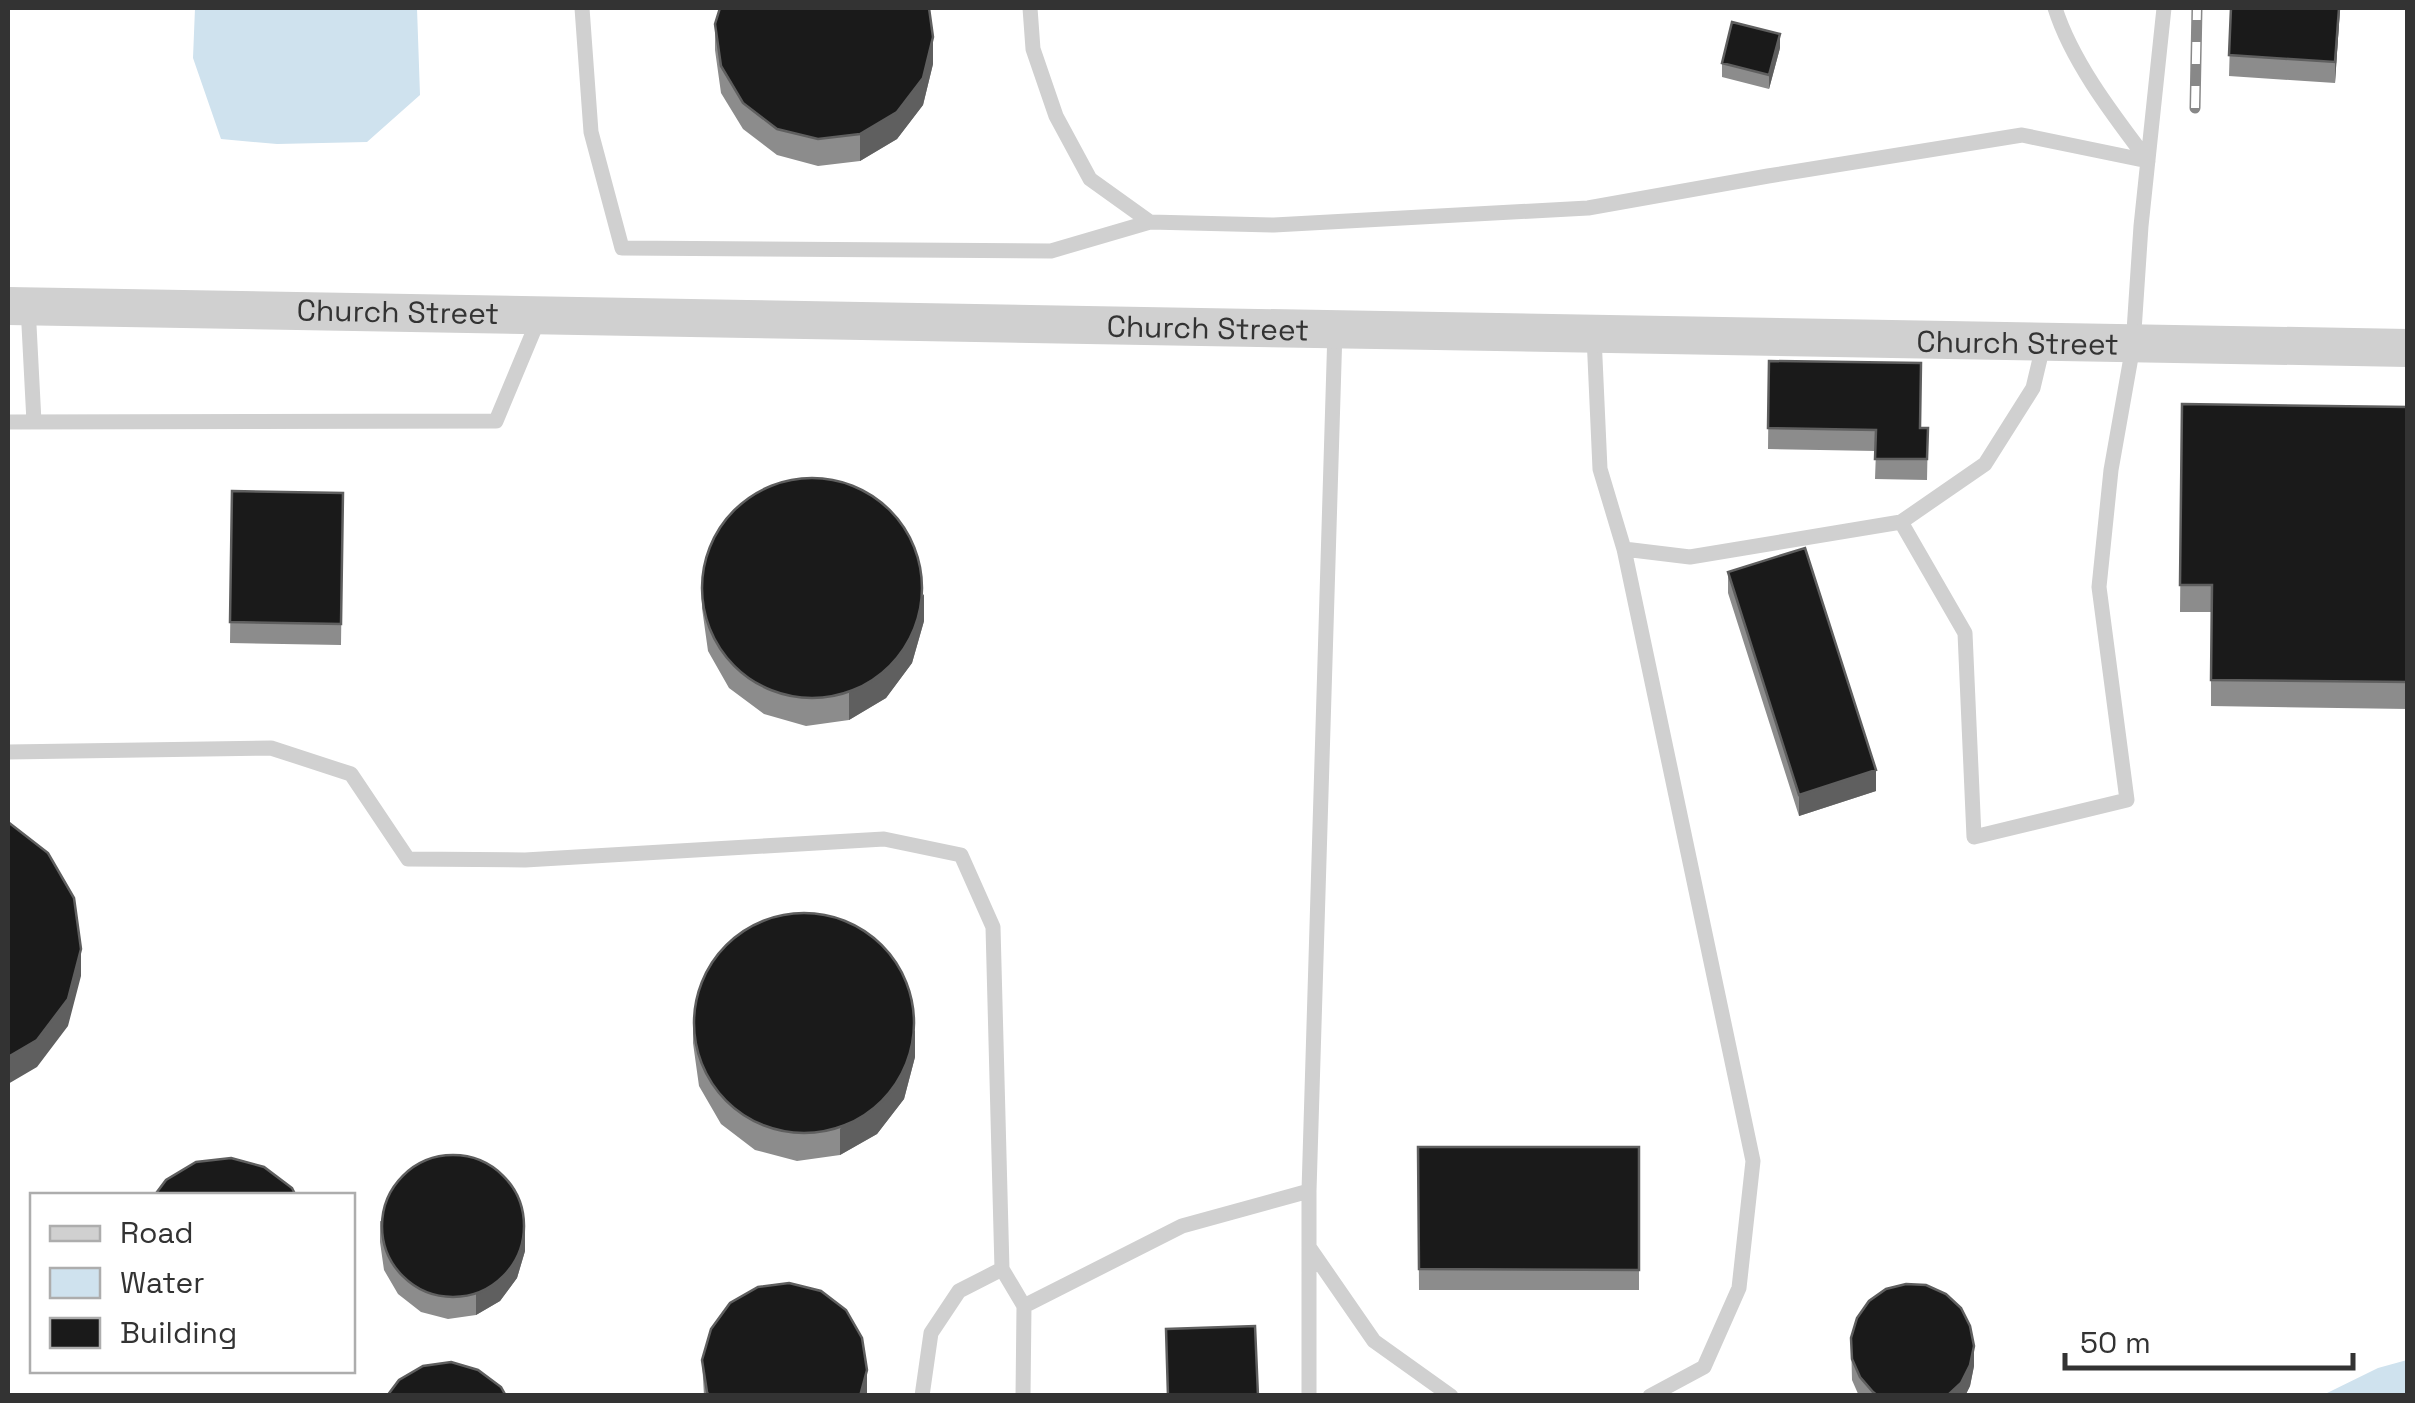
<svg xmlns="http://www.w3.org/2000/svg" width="2415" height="1403" viewBox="0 0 2415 1403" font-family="'Space Grotesk',sans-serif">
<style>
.water{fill:#cfe2ee}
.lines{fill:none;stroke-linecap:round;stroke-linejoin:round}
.service{stroke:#d0d0d0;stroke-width:15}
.tertiary{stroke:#d0d0d0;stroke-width:38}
.rail-casing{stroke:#888;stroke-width:11}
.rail{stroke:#fff;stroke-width:8;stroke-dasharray:22;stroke-linecap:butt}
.wall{fill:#8c8c8c}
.shaded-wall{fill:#5f5f5f}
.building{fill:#1a1a1a;stroke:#5f5f5f;stroke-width:2.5}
.labels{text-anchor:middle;stroke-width:10;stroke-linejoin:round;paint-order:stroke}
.street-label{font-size:30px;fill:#333;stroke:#fff}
</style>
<rect width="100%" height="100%" fill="#fff"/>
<!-- water -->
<path class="water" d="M195,8H417L420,95L367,142L277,144L221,139L193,58Z
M2407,1360V1395H2323L2378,1368Z"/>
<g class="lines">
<!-- service -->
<path class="service" d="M582,8L591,132L622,248L1051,251L1150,222
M1030,8L1033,49L1056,116L1090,179L1150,222L1274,225L1588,208L1768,176L2022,135L2148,161
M2055,8C2072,62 2114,116 2148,161
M28,306L34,422
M1594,336L1600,469L1624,549L1753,1161L1739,1288L1704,1367L1650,1396
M8,422L496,421L539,318
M1901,522L1965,633L1974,837L2127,800L2099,587L2111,470L2133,346L2141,226L2164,8
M1624,549L1690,557L1901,522L1985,464L2033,388L2043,346
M8,752L271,748L351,774L408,859L525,860L884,839L961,855L993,927L1002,1269L1024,1306L1182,1226L1309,1191
M1309,1247L1374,1341L1451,1396
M922,1396L931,1333L959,1291L1002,1269
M1023,1396L1024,1306
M1309,1396V1191L1335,330"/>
<!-- tertiary -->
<path class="tertiary" id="s1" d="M8,306C808,317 1607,341 2408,348"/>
<defs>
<path id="rail" d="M2195,108L2197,8"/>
</defs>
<!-- rail casing -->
<use href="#rail" class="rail-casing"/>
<!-- rail -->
<use href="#rail" class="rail"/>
</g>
<!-- wall -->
<path class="wall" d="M2231,8H2340L2335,83L2229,76Z
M715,24L933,64L923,105L897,139L860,161L818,166L777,155L743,129L721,93L715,50Z
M1780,48L1769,89L1722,77V63Z
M1769,361L1920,428H1928L1927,480L1875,479L1876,451L1768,449Z
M2182,404L2408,407V709L2211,706V612H2180Z
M232,491L343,493L341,645L230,643Z
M1728,572L1876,791L1799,816L1728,593Z
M702,581L924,621L912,663L886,698L849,720L806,726L764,714L729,688L708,651L702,608Z
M693,1017L915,1057L904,1099L877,1134L840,1155L797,1161L755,1150L721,1124L699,1086L693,1043Z
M1418,1147H1639V1290H1419Z
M380,1221L525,1251L517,1278L500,1301L476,1315L448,1319L421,1312L398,1294L384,1270L380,1242Z
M1851,1338L1974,1366L1970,1386L1965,1396H1859L1852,1380Z
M702,1360L867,1396H704Z"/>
<!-- shaded-wall -->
<path class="shaded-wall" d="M2339,8H2340L2335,83V62Z
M1780,34V48L1769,89V75Z
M933,37V64L923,105L897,139L860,161V134Z
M924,594V621L912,663L886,698L849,720V693Z
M1876,770V791L1799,816V795Z
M81,949V976L68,1026L37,1067L8,1084V1057Z
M915,1030V1057L904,1099L877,1134L840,1155V1129Z
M525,1230V1251L517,1278L500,1301L476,1315V1294Z
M1974,1346V1366L1970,1386L1965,1396H1947Z
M867,1370V1396H860Z"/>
<!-- building -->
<path class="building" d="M720,8H929L933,37L923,78L897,112L860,134L818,139L777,129L743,103L721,66L715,24Z
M2231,8H2339L2335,62L2229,55Z
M1732,22L1780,34L1769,75L1722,63Z
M1769,361L1921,363L1920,428H1928L1927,459H1875L1876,430L1768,428Z
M2182,404L2408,407V682L2211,680L2212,585H2180Z
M702 588a110 110 0 1 1 220 0a110 110 0 1 1-220 0Z
M232,491L343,493L341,624L230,622Z
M1805,548L1876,770L1799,795L1728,572Z
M8,822L48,853L74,898L81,949L68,999L37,1040L8,1057Z
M694 1023a110 110 0 1 1 220 0a110 110 0 1 1-220 0Z
M1418,1147H1639V1270L1419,1269Z
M382 1226a71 71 0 1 1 142 0a71 71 0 1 1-142 0Z
M231,1158L264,1167L292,1188L296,1196H154L166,1180L196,1162Z
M789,1283L821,1291L846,1310L862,1338L867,1370L860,1396H709L707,1392L702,1360L711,1329L730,1303L758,1287Z
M1906,1284L1926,1285L1946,1294L1961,1308L1970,1326L1974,1346L1970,1365L1961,1383L1947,1396H1878L1873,1392L1860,1377L1852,1359L1851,1338L1857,1318L1869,1301L1886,1289Z
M1255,1326L1258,1396H1168L1166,1329Z
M451,1362L478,1370L501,1387L506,1396H387L399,1380L423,1366Z"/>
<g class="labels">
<!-- street labels -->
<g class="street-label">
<text dy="10" stroke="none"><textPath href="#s1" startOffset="390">Church Street</textPath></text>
<text dy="10" stroke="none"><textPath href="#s1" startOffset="1200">Church Street</textPath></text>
<text dy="10" stroke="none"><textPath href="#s1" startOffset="2010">Church Street</textPath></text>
</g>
</g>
<!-- border -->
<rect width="2415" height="1403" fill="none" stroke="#333333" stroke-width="20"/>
<!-- legend -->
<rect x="30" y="1193" width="325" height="180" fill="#ffffff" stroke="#adadad" stroke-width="2.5"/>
<rect x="50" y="1226" width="50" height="15" fill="#d0d0d0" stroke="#adadad" stroke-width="2.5"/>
<text x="120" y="1243" font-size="30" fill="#333333">Road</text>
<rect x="50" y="1268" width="50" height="30" fill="#cfe2ee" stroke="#adadad" stroke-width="2.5"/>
<text x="120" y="1293" font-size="30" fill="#333333">Water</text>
<rect x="50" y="1318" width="50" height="30" fill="#1a1a1a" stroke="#adadad" stroke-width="2.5"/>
<text x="120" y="1343" font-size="30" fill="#333333">Building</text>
<!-- scale -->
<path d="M2065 1353v15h288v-15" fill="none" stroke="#333333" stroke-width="5"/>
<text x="2080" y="1353" font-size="30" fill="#333333" stroke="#ffffff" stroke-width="8" paint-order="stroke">50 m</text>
</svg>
